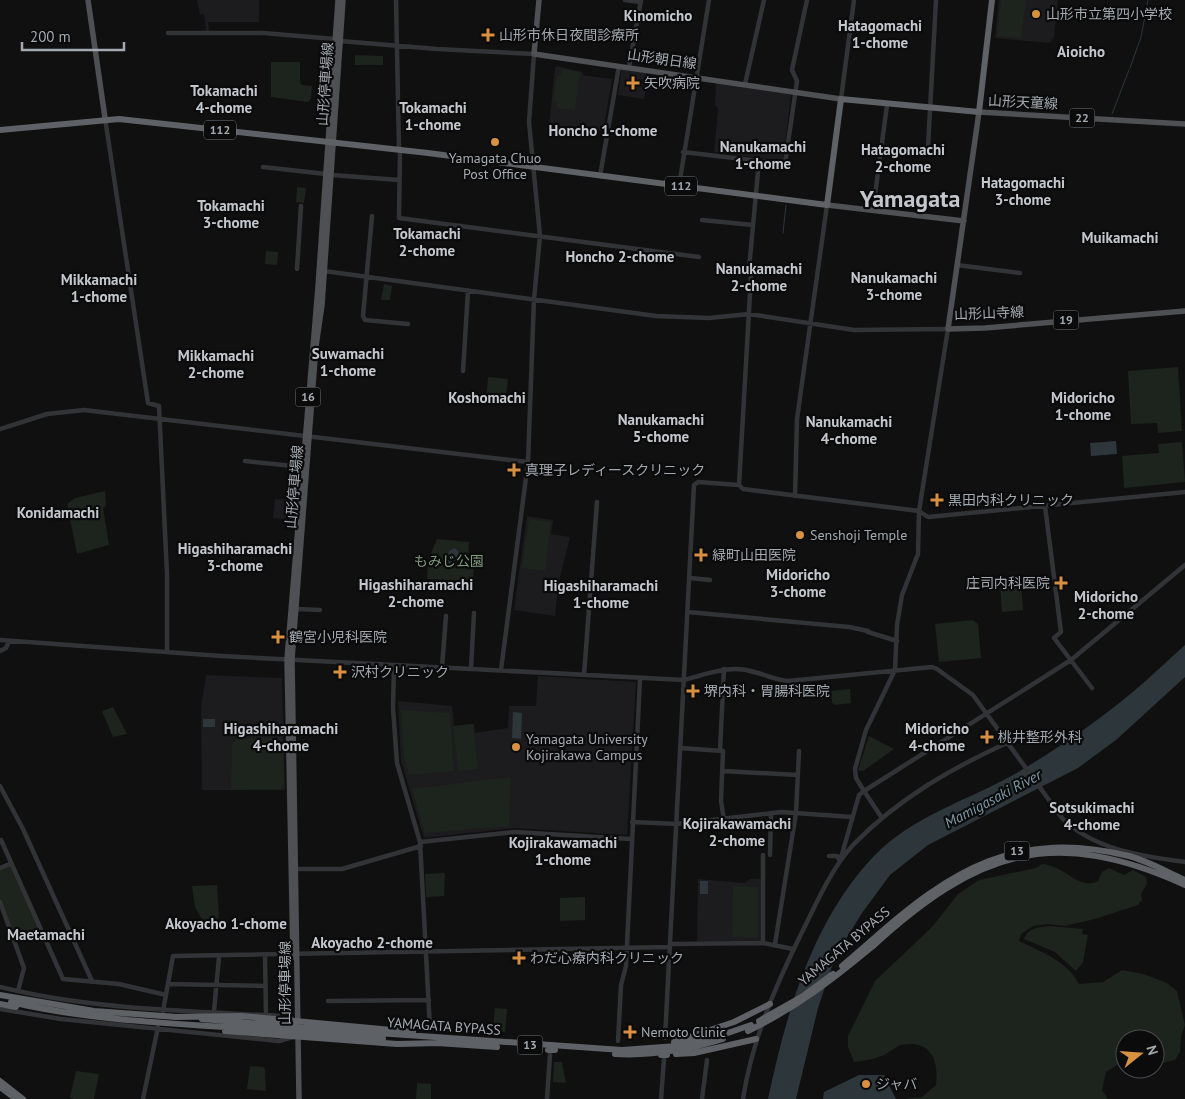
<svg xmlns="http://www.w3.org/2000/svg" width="1185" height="1099" viewBox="0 0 1185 1099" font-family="'PT Sans','Noto Sans JP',sans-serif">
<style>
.built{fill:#1c1c1e}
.green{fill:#1d231d}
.water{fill:#2d363a}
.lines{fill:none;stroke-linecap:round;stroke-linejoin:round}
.stream{stroke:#2d363a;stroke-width:1}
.minor{stroke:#323336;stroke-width:4.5}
.major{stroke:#4e5054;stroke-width:5.5}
.highway{stroke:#5e6166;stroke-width:6}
.highway-bridge{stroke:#5e6166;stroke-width:6}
.poi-dot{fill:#d89141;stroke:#0b0b0c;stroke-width:2}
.labels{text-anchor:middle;stroke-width:4.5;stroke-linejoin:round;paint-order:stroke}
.shield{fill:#0b0b0c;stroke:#757a7f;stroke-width:1}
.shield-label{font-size:12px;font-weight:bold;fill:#a3a9b0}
.poi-label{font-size:14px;fill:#a3a9b0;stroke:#0b0b0c;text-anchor:start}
.street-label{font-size:14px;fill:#a3a9b0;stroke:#0b0b0c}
.park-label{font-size:14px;fill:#7e997c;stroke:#0b0b0c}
.neighbourhood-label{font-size:15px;font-weight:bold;fill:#c3c7cd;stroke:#0b0b0c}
.water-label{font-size:15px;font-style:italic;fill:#7e9aa7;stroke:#0b0b0c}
.town-label{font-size:24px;font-weight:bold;fill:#c3c7cd;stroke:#0b0b0c}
</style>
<rect width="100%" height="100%" fill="#101011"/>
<!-- built -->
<path class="built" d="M197,0H259V22H208L209,31H206L204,14H200Z
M999,0H1058L1054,37L1050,43L995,38Z
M557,66L582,72V75L612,79L604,127L597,132L549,126L555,68Z
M622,67L649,72L644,99L618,95Z
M716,82L791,95L783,161L714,152L718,109L715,105Z
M275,499L295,500L293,520L273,518Z
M527,516L553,520L551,534L570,537L558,586L555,616L514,610Z
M206,675L282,678L285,790H202L201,707Z
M538,676L636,682L627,835L514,828L424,838L401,761L398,701L452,706L454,726L474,724L475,733L508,728L509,706H536Z
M698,879L745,883L750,879H761V941H697Z"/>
<!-- green -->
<path class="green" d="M1001,0H1026L1021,38L997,36Z
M355,55L383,56V65H355Z
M271,62H300V82L302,85L312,86L311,98L308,102L271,97Z
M562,69L580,72L575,110L557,108V102L553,101L557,76H561Z
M297,187L306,188L304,203L296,202Z
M266,251L278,252L277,265L265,264Z
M384,284L392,286L390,300H381Z
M1178,367L1182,431L1158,433L1157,423L1131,424L1128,371Z
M488,377L508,379L506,396H502L501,404L486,402Z
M1182,442L1185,482L1124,488L1122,456L1159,453L1158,444Z
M105,491L106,506L103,508L109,545L77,554L67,504L75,498Z
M529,519L551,522L545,571L522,568Z
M437,539L469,542L468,561L474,562L473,581L427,579L428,560Z
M1021,583L1023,610L1002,612L1000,584Z
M973,620L978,624L981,658L939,662L935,624Z
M850,689L851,703L835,705L832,703L831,691Z
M113,707L127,734L113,737L102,711Z
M401,710L450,713L454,771L409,775L404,758Z
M473,724L478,769L458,771L453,726Z
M869,736L894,749L863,771L858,770Z
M281,737L283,740L284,785L281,789L231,790L232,745L236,739Z
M511,777L509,826L425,833L412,789Z
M10,864L42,933L15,942L0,902V868Z
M1042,864C1066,866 1079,891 1098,881L1102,872L1109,868L1124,875L1133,870L1146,877L1147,884L1141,894L1142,900L1138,905L1095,919L1065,926L1048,924L1033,926L1021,934L1019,941C1043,953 1066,960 1079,984L1103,982L1122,970L1144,974L1167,983L1177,991L1185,1025L1181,1036L1180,1052L1175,1060L1155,1065V1039H1125V1060L1106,1072L1102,1090L1108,1099H905L922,1097L936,1085C939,1060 931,1039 901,1045C895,1047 890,1052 884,1055C874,1059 864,1061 854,1062L848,1047V1036L875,981L932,927L958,894L979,880L1036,868Z
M445,873L444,896L426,897L425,874Z
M217,885L219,918L204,923L195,907L192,886Z
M733,886L758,887V938L732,937Z
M585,897V920L560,921V898Z
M1051,926L1083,929L1082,934L1088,935L1083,962L1076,971L1055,952L1024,939C1029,927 1039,927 1051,926Z
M495,1008L507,1009L505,1032L493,1031Z
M554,1062H562L566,1083L553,1082Z
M250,1066L263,1067L265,1069L266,1091L247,1089Z
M76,1071L99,1074L94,1099H73L70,1097Z
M417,1083L431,1084V1099H416Z"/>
<!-- water -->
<path class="water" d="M1116,441L1117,454L1091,456L1090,443Z
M455,548L460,553V559L455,565L449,564L447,560L449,551Z
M1185,645V677L1116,740L1078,768L928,845L890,875L862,913L835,957L818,1008L796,1099H768C786,1014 812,921 874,856C913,815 972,799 1020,771C1060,747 1098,721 1134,691C1152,676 1168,660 1185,645Z
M513,712L522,713L521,739L512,738Z
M203,719H215V727H203Z
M700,881H708V894H700Z
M859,1075H884L896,1099H823L824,1092Z"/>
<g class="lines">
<!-- stream -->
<path class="stream" d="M1130,68L1141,37L1148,0
M1112,114L1129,70
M783,233L786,205"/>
<!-- minor -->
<path class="minor" d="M396,0L399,150
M625,0L641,2
M168,33H263L335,39
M340,41L437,49L534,54L529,122L540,236L534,299L528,462L501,670
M629,67L641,0
M745,84L764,0
M841,99L854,0
M105,118L148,403L159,406L167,574V652
M928,147L936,0
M400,150L399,218L699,257
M683,152L785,164L797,81L792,70L807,0
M263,167L326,174
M332,175L399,180
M600,176L619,66
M679,186L709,0
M873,210L887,105
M372,216L363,316L365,320L408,324
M702,220L753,225
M957,265L1020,273
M297,269L301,206
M324,271L656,316L709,318L749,314L854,330L948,329L919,511L918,554L902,595L897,625L895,670L866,730L855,769L856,778L864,791L859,795L840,861
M463,371L468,291
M0,429L47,414L84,410L528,462
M245,461L303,467
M739,485L743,489L919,511L928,517L1185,492
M795,496L797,419L827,205
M1045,506L1061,632L1054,638L1092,688
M690,578L710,580
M297,609L320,610
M688,612L849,627L868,631
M868,632L897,641
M0,640L221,656L684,680C707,674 731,664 754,672C767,675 775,680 788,681L932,667L937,669L973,695L1062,818C1094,850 1142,856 1185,862
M0,651L6,648L9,641
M394,665L393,708L397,763L420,842L430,1029
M442,667L446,616
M471,668L474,613
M584,675L597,502
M680,748L723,751L721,801L724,820
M720,750L724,669
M723,771L798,775
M0,786L23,829L92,981
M882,818L864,791L1071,660L1185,565
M632,822L677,824L781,812L852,817
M1,840L63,979L119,984L166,995
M420,842L515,832L631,839
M763,855V943
M770,855L771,813
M829,856H837L840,861
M0,868L10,864
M293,869H342L421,846
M0,902L24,968L18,991
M670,944L763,943L793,949
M775,944L796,813L799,751
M265,956L266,1015
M169,984L266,986
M0,987C93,1010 188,1011 283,1016L292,1019
M328,1001L429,1000
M0,1009L61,1019L279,1041L293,1037
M163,1011L173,956L670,947
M214,1011L219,957
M665,1038L694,485L698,482L739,485L751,276L749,269L759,161
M618,1041L621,985L626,966L640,679
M143,1099L158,1027
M547,1099L550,1055
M661,1099L664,1059
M702,1099L707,1060
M743,1099C753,1034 780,976 809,918C821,893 835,864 854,844C899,798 952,768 1009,742"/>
<!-- major -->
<path class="major" d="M88,0L105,118
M539,0L534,54L841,99
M1185,124L979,112L948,329L985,328L1185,311
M827,205L964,221
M293,957L287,659L318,287L338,0
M299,1099L292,659L316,346L322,305L343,0"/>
<!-- highway -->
<path class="highway" d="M0,130L119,119L428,153L827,205L841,99L979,112L992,0
M871,941C952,869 1017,829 1129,856C1148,861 1167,872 1185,880
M873,946C977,851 1053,825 1185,885
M0,995L94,1011L177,1017
M11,1002C100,1023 194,1024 285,1031
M0,1004L16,1007
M175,1017L242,1016L413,1032
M202,1019L286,1026
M306,1028L622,1050L677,1046L722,1035L751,1025
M225,1031L397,1044L440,1043
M307,1032L383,1039
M674,1042L734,1022L770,1004
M437,1043L497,1047
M615,1054C652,1056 688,1050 723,1039
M676,1054L694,1053L756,1039
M0,1081L23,1099
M0,1087L16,1099"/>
<!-- highway-bridge -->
<path class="highway-bridge" d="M842,966L871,941
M759,1021L803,996L833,974
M286,1026L306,1028
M285,1031L307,1032
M748,1031C797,1007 832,980 873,946
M548,1050H555
M661,1055H667"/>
</g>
<!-- markers -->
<g class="poi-dot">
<circle cx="1036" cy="14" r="5"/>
<path d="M485.5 27.5h5v5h5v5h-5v5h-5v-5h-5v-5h5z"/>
<path d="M630.5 75.5h5v5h5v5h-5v5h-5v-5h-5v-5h5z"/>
<circle cx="495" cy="142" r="5"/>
<path d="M511.5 462.5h5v5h5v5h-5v5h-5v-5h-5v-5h5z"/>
<path d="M934.5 492.5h5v5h5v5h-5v5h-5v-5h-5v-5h5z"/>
<circle cx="800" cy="535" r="5"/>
<path d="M698.5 547.5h5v5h5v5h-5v5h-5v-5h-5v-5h5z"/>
<path d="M1058.5 575.5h5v5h5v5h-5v5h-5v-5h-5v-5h5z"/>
<path d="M275.5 629.5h5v5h5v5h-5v5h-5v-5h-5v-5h5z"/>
<path d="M337.5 664.5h5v5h5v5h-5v5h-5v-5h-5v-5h5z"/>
<path d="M690.5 683.5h5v5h5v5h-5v5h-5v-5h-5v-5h5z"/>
<path d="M984.5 729.5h5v5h5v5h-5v5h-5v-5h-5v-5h5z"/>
<circle cx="516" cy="747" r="5"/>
<path d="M516.5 950.5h5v5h5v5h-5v5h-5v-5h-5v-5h5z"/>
<path d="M627.5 1024.5h5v5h5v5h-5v5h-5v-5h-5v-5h5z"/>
<circle cx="866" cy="1084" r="5"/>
</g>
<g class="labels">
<!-- shield labels -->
<g class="shield">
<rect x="1069.5" y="108.5" width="25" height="19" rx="4"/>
<rect x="204" y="120.5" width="32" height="19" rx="4"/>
<rect x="665" y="176.5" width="32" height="19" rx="4"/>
<rect x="1053.5" y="310.5" width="25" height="19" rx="4"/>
<rect x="295.5" y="387.5" width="25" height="19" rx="4"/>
<rect x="1004.5" y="841.5" width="25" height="19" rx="4"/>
<rect x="517.5" y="1035.5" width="25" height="19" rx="4"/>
</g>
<g class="shield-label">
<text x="1082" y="122">22</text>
<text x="220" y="134">112</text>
<text x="681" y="190">112</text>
<text x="1066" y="324">19</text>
<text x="308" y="401">16</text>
<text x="1017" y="855">13</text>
<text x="530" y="1049">13</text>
</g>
<!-- poi labels -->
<g class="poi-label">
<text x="1046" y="19">山形市立第四小学校</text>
<text x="499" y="40">山形市休日夜間診療所</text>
<text x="644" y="88">矢吹病院</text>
<text x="495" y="163" text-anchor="middle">Yamagata Chuo<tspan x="495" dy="16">Post Office</tspan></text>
<text x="525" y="475">真理子レディースクリニック</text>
<text x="948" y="505">黒田内科クリニック</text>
<text x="810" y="540">Senshoji Temple</text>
<text x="712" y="560">緑町山田医院</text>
<text x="1050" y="588" text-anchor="end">庄司内科医院</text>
<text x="289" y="642">鶴宮小児科医院</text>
<text x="351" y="677">沢村クリニック</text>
<text x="704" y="696">堺内科・胃腸科医院</text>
<text x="998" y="742">桃井整形外科</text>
<text x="526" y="744">Yamagata University<tspan x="526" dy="16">Kojirakawa Campus</tspan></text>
<text x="530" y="963">わだ心療内科クリニック</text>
<text x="641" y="1037">Nemoto Clinic</text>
<text x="876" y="1089">ジャバ</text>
</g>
<!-- street labels -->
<g class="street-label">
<text transform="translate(662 59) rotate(8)" y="5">山形朝日線</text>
<text transform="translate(325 84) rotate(-86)" y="5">山形停車場線</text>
<text transform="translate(1023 102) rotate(3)" y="5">山形天童線</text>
<text transform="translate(989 313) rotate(-2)" y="5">山形山寺線</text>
<text transform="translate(294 487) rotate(-85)" y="5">山形停車場線</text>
<text transform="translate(844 946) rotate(-40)" y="5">YAMAGATA BYPASS</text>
<text transform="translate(285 983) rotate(-90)" y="5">山形停車場線</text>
<text transform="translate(444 1026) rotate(4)" y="5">YAMAGATA BYPASS</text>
</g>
<!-- park labels -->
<g class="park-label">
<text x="449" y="566">もみじ公園</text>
</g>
<!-- neighbourhood labels -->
<g class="neighbourhood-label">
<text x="658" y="21">Kinomicho</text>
<text x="880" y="31">Hatagomachi<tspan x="880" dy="17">1-chome</tspan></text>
<text x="1081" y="57">Aioicho</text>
<text x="224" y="96">Tokamachi<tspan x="224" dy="17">4-chome</tspan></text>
<text x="433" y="113">Tokamachi<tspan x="433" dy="17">1-chome</tspan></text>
<text x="603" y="136">Honcho 1-chome</text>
<text x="763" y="152">Nanukamachi<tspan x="763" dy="17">1-chome</tspan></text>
<text x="903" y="155">Hatagomachi<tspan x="903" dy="17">2-chome</tspan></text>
<text x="1023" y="188">Hatagomachi<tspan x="1023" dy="17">3-chome</tspan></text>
<text x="231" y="211">Tokamachi<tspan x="231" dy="17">3-chome</tspan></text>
<text x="427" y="239">Tokamachi<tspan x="427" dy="17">2-chome</tspan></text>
<text x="1120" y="243">Muikamachi</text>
<text x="620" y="262">Honcho 2-chome</text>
<text x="759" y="274">Nanukamachi<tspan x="759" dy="17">2-chome</tspan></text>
<text x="894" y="283">Nanukamachi<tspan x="894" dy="17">3-chome</tspan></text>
<text x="99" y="285">Mikkamachi<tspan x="99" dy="17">1-chome</tspan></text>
<text x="348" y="359">Suwamachi<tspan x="348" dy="17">1-chome</tspan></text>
<text x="216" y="361">Mikkamachi<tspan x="216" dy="17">2-chome</tspan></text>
<text x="487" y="403">Koshomachi</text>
<text x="1083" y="403">Midoricho<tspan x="1083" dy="17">1-chome</tspan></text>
<text x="661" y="425">Nanukamachi<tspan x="661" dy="17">5-chome</tspan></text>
<text x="849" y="427">Nanukamachi<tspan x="849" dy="17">4-chome</tspan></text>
<text x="58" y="518">Konidamachi</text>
<text x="235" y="554">Higashiharamachi<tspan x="235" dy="17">3-chome</tspan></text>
<text x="798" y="580">Midoricho<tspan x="798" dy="17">3-chome</tspan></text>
<text x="416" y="590">Higashiharamachi<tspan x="416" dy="17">2-chome</tspan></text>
<text x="601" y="591">Higashiharamachi<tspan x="601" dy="17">1-chome</tspan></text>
<text x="1106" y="602">Midoricho<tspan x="1106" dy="17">2-chome</tspan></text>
<text x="281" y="734">Higashiharamachi<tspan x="281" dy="17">4-chome</tspan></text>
<text x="937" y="734">Midoricho<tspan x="937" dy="17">4-chome</tspan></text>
<text x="1092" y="813">Sotsukimachi<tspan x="1092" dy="17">4-chome</tspan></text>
<text x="737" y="829">Kojirakawamachi<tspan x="737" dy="17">2-chome</tspan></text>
<text x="563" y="848">Kojirakawamachi<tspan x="563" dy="17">1-chome</tspan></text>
<text x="226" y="929">Akoyacho 1-chome</text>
<text x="46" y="940">Maetamachi</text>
<text x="372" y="948">Akoyacho 2-chome</text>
</g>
<!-- water labels -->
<g class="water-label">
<text transform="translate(993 799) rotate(-28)" y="5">Mamigasaki River</text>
</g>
<!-- town labels -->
<g class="town-label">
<text x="910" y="207">Yamagata</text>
</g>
</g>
<!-- north arrow -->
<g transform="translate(1140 1054) rotate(73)"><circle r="24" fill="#0b0b0c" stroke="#484a4e"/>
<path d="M0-4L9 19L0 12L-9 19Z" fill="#d89141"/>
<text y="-8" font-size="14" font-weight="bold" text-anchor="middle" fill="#a3a9b0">N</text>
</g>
<!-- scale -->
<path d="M22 42v8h102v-8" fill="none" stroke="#a3a9b0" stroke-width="2.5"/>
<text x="30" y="42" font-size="15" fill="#a3a9b0" stroke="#0b0b0c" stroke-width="4" paint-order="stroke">200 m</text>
</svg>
